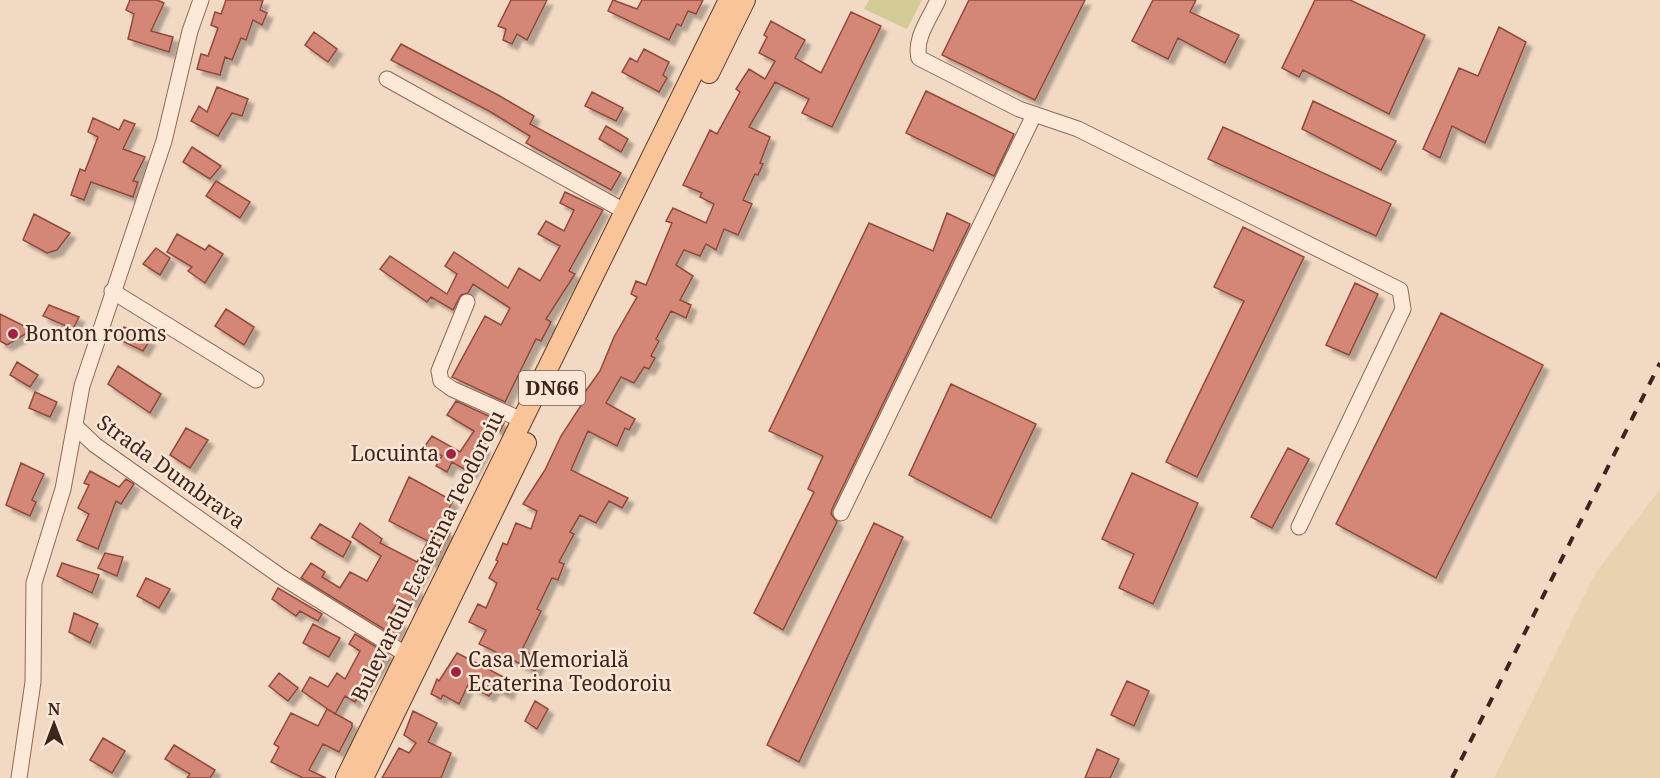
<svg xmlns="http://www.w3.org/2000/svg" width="1660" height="778" viewBox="0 0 1660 778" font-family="'Noto Serif',serif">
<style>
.farmland{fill:#e9d2b0}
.green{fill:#d2cb96}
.building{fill:#d48776;stroke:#904a3b;stroke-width:1.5;filter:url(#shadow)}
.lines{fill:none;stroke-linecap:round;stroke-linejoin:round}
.minor-casing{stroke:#8f6958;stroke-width:17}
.major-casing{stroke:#5c382c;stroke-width:22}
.minor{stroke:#fce9d8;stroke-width:15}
.major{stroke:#f8c498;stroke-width:20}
.rail{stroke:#3d251d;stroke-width:4;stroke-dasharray:10 10;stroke-linecap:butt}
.poi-dot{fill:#a32240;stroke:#f9e6d4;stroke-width:2}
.labels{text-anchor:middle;stroke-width:5;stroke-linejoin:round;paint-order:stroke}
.shield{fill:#f9e6d4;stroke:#755f54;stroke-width:1.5}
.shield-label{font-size:20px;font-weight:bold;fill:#3d251d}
.poi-label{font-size:21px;fill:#3d251d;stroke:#f9e6d4;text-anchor:start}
.street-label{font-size:21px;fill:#3d251d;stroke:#f9e6d4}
</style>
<defs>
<filter id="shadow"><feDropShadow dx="5.5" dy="5.5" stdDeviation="1.5" flood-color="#0004"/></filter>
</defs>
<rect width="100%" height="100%" fill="#f2d9c3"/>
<!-- farmland -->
<path class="farmland" d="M1660,489V778H1494L1595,574Z"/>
<!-- green -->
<path class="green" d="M869,0H922L907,29L864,9Z"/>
<!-- building -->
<path class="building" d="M130,0H157L164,3L151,31L173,37L169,52L128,39L134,14L126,10Z
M226,0H263L260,10L267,13L262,25L253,20L246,40L241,38L232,60L225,57L220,75L197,69L201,54L208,56L218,28L211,25L215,12L221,14Z
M511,0H547L527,40L517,34L512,44L503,40L506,29L498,26Z
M613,0L637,9L642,0H703L696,14L688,11L681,26L677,24L669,40L608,11Z
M969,0H1085L1035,100L942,55Z
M1153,0H1196L1190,12L1239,35L1225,63L1178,38L1168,59L1132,41Z
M1315,0H1350L1425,35L1389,114L1303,70L1299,77L1282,68Z
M851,12L881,26L832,127L802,113L809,99L775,82L749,127L770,137L760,163L763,164L758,175L755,174L743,200L752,204L738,235L724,229L716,250L706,244L700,256L684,250L676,265L693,276L680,300L691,305L686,318L671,311L656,339L659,341L651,356L655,358L649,369L644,367L634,383L621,377L606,403L635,419L629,430L625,428L617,446L588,431L571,470L628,498L622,508L609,501L596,523L580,515L570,532L574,534L559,562L564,564L558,580L552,578L537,609L541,611L522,650L542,659L535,671L479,644L486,630L469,622L478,604L486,608L497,583L489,578L498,561L496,560L503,543L507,545L516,523L531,529L537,511L523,504L545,470L561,436L582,404L579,403L585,392L600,371L614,337L637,297L631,294L636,281L646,285L672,223L666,221L673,208L706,223L714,204L700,197L702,193L683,185L710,130L717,134L740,92L736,89L749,69L765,79L775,61L759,53L767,37L764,35L771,21L805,40L795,58L821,73Z
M1499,27L1526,42L1485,143L1452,126L1440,158L1423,149L1459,68L1478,76Z
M314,32L337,49L328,62L305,45Z
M401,44L498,95L534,116L530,124L621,173L611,190L526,143L530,136L489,111L391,60Z
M644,49L669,62L663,75L667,78L659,92L622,72L630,58L637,62Z
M217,87L248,99L242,116L232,113L218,136L191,121L199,106L207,112Z
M926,91L1014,134L994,176L906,133Z
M592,92L623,108L616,121L585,106Z
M1313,101L1396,141L1381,170L1302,129Z
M93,118L119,130L124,120L135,124L123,149L145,157L133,181L138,182L133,197L91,182L84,200L71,195L80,169L85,171L98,137L88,132Z
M606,126L628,139L621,152L599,139Z
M1223,127L1391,204L1376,236L1208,159Z
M192,147L221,166L210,179L183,162Z
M216,181L250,202L240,218L206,196Z
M565,192L603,210L569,271L575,274L546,319L551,322L541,341L536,339L505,402L452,377L485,316L501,325L510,308L473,284L468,293L461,295L453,310L431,297L427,302L380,269L390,256L447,294L457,274L445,266L454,252L508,288L519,268L540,281L560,246L538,234L546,221L564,231L574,210L560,203Z
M947,213L970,224L832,509L831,514L837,522L783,630L754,613L814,492L808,489L823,456L769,431L869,223L933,251Z
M34,214L70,233L57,250L47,253L23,240Z
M1243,227L1304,257L1197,477L1166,462L1244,301L1214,287Z
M177,234L205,250L209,245L223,254L205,283L188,271L192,267L167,252Z
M156,248L170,258L160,275L143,264Z
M1355,283L1378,294L1349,355L1326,345Z
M49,305L79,317L73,329L43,316Z
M226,309L254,327L244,345L215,326Z
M1441,313L1543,365L1436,578L1336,524Z
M0,314L32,330L7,345L0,341Z
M124,327L150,340L143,351L118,339Z
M17,362L38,375L30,387L10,375Z
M118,366L161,394L150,413L108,384Z
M951,384L1036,424L991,518L909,475Z
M35,392L57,402L50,417L29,408Z
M456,401L504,423L500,431L489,425L478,443L485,448L471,473L452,462L447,472L436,466L442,456L425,446L432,436L460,452L474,431L447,415Z
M186,428L208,440L190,468L170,455Z
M1288,448L1309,459L1272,528L1251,517Z
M21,463L44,474L32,500L36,502L30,516L6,505Z
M90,471L119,487L126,479L134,484L121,504L116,501L98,549L77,540L89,514L78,508L89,485L84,483Z
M1132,473L1198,503L1153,604L1119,588L1134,554L1102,539Z
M409,477L453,501L439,527L450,533L434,563L429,560L414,588L418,590L411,603L401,597L389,616L402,623L395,636L301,578L311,563L325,572L322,577L340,588L350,572L367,581L381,556L352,537L360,523L382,539L380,543L417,562L428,541L389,521Z
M874,523L903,537L799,762L767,745Z
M320,524L351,542L343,557L311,538Z
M105,553L123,557L117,576L98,568Z
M62,563L99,575L92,593L57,576Z
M146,578L170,589L159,608L137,596Z
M278,588L322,614L318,621L300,611L296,616L272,599Z
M74,613L98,624L90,643L69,632Z
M313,624L340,638L329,657L303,643Z
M355,634L388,654L355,702L345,696L335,714L302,691L310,677L328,687L337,673L345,679L360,651L349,644Z
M457,653L513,682L508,694L495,688L489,696L468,685L459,704L443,695L441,699L431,694L437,679L439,681Z
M279,673L298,688L288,701L269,686Z
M1127,681L1149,691L1134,726L1111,715Z
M535,701L548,709L537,729L525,721Z
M327,709L352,723V727L339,752L323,744L309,770L326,778H303L271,762L279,747L274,744L291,713L318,726Z
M413,711L437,723L428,742L451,753L441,778H382L399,748L409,753L416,743L404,735Z
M103,738L125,751L112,773L90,760Z
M174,745L215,770L210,778H187L190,774L165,759Z
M1097,749L1119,759L1110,778H1085Z"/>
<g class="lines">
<defs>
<path id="minor" d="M938,0C930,18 914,38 919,58L1019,109L1078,129L1400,290L1403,309L1299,527
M387,79L626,212
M112,291L256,380
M467,302L439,371L441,381L452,389L522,420
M75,426L95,445L280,576L407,655
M841,513L1034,115
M19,778L33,682L34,583L63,489L82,386L164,141L190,31L201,0"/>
<path id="major" d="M709,73L745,0
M346,778L729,0
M363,778L526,443"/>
</defs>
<!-- minor casing -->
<use href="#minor" class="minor-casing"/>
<!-- major casing -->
<use href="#major" class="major-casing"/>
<!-- minor -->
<use href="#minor" class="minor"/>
<!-- major -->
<use href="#major" class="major"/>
<!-- rail -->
<path class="rail" d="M1452,778L1660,363"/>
</g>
<!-- markers -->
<g class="poi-dot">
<circle cx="13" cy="334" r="6"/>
<circle cx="451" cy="454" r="6"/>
<circle cx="456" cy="672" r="6"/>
</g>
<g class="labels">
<!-- shield labels -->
<rect class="shield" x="519" y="371" width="66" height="34" rx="4.5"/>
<g class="shield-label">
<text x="552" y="395">DN66</text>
</g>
<!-- poi labels -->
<g class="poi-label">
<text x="25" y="341">Bonton rooms</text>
<text x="439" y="461" text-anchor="end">Locuinta</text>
<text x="468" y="667">Casa Memorială<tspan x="468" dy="24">Ecaterina Teodoroiu</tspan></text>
</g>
<!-- street labels -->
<g class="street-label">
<text transform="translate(171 472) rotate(36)" y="7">Strada Dumbrava</text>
<text transform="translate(428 556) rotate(-64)" y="7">Bulevardul Ecaterina Teodoroiu</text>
</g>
</g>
<!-- north arrow -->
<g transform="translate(54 724)" stroke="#f9e6d4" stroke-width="4.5" paint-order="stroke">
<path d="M0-4.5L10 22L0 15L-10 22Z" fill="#3d251d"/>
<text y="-9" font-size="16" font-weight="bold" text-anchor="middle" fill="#3d251d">N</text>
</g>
</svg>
